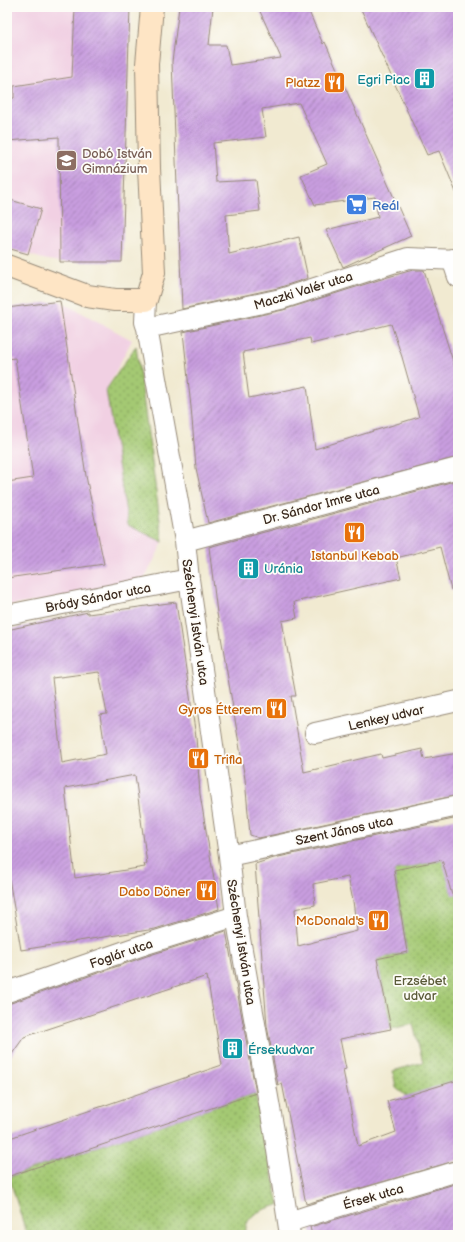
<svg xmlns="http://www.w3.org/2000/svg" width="465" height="1242" viewBox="0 0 465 1242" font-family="'Balsamiq Sans',sans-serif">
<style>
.built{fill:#f1d0e3}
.park{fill:url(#park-dots);stroke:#707a48}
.building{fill:url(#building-hatch);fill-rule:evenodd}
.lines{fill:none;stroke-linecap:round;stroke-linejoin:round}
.street-casing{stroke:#968a78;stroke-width:22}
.secondary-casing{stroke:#968a78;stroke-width:24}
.street{stroke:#fff;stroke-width:20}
.secondary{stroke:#fee5c5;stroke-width:22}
.labels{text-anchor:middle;stroke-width:3.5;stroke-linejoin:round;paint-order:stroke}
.culture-label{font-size:13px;fill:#0d838f;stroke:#fdfcf7;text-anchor:start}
.food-label{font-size:13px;fill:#c56008;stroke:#fdfcf7;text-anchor:end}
.education-label{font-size:13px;fill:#785e54;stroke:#fdfcf7;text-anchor:start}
.shop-label{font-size:13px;fill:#366cbe;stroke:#fdfcf7;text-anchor:start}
.street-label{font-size:13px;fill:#3b2a1e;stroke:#fdfcf7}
.park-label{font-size:13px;fill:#5a5a38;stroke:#fdfcf7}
</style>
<defs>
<pattern id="park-dots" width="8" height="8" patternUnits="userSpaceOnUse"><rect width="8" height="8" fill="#a4c973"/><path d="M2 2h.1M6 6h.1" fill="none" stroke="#87a35e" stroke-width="1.8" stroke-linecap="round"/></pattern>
<pattern id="building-hatch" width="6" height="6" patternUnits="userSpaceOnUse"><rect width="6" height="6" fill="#c99ee0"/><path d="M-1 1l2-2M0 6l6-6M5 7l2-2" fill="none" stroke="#a481b5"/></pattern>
</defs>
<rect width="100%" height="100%" fill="#fdfcf7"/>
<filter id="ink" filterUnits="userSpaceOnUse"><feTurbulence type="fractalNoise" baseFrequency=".025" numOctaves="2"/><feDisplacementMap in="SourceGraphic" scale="8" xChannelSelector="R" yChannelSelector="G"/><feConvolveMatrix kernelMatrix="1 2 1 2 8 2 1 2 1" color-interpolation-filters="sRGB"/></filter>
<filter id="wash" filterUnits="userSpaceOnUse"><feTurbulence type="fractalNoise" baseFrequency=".012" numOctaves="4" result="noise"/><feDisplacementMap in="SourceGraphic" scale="16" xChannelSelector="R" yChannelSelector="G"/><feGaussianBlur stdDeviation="0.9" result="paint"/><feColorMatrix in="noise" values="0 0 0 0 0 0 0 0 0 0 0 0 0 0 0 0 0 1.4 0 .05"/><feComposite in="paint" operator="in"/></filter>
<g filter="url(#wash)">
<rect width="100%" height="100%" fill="#f1ead1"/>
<!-- built -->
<path class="built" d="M7,7H130L128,73L91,261L60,262L43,259L7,248Z
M60,301L132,340L106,390L128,525L163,542L141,586L7,606V308Z"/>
<!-- park -->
<path class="park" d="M136,346L163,542L128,525L106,390Z
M442,860L458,881V1064L456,1065L458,1071V1112L406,1096L396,1088L393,1071L423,1062L413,1024L391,1029L377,959L407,952L394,870Z
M255,1093L279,1205C264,1209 243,1214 246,1235H27L9,1177Z"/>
<g id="blocks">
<!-- building -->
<path class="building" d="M75,7H130L122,262H60L59,137L7,141V99L14,98V86L72,77Z
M179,7H213L209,45H226L230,65L281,58L258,7H307L323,44L325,42L411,236L343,267L326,230L378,217L375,197L315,205L301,175L327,164L299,103L262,109L266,137L213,143L216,182L256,180L260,211L226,215L229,254L299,237L308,278L278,288L182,309L172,62Z
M360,7H458V197L439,151L427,155Z
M7,199L41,209L28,254L7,248Z
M413,270H424L458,377V457L208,523L196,468L191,407L183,332L283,310L388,277ZM391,324L402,357L419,417L315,449L307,386L249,398L243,352L310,338L311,344Z
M60,301L86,476L104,564L7,578V482L33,478L15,358L7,359V308Z
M458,480V590H451L440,547L396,558L401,578L294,602L297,618L282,621L296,696H291L304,772L381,754L382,758L422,749L424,759L458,753V795L259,838L250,835L245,779L217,613L209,547Z
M176,602L196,737L200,794L219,909L155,929L21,950L9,878H7V630L88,612V614ZM99,672L107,714L100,715L106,754L62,763L52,678ZM135,775L147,864H144L145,867L75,878L65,788Z
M458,818V894L452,895L442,860L394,870L407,952L377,959L391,1029L340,1039L346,1069L343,1070L358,1146L396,1132L387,1101L406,1096L458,1080V1160L306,1204L282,1083L278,1085L267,1026L255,864L274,858ZM348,877L353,901L357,931L298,946L295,909L315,905L313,884Z
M226,931L256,1093L7,1177V1139L222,1065L207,976L24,1037L7,1061V1003H11L147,956Z
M458,1183V1235H312L310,1227Z"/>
</g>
</g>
<g filter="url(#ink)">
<use href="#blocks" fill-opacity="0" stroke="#968a78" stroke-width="1"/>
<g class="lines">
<defs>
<path id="street" d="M452,259L458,277
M146,300L145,322L147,328L185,541L189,579L229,856L236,916L274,1131L290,1235
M147,328L281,299L408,258L458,260
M185,541L458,468
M7,615L189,579
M315,733L458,701
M229,856L458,806
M7,992L143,945L236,916
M289,1222C345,1203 402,1188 458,1171"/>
<path id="secondary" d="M7,266L87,296L115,300H146L154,273L149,168L147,64L152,7"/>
</defs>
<!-- street casing -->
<use href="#street" class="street-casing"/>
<!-- secondary casing -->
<use href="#secondary" class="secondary-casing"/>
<!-- street -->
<use href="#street" class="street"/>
<!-- secondary -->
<use href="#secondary" class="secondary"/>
</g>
</g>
<!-- icons -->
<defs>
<symbol id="building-square" viewBox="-11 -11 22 22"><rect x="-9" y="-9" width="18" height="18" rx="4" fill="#0f9aa8" stroke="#fdfcf7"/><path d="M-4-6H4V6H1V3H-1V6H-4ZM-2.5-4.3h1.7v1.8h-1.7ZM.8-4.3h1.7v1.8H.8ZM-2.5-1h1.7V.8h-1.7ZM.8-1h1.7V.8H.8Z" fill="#fff"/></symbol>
<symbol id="restaurant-square" viewBox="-11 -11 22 22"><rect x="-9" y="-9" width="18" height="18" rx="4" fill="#e8710a" stroke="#fdfcf7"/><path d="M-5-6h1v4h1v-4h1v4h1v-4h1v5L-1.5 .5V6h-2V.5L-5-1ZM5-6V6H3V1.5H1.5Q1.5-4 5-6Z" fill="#fff"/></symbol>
<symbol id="school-square" viewBox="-11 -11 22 22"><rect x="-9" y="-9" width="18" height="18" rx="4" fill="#8d6e63" stroke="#fdfcf7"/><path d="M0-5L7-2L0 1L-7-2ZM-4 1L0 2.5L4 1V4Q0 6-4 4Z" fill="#fff"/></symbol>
<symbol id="supermarket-square" viewBox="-11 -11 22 22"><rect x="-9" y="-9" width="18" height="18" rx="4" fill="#3f7fe0" stroke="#fdfcf7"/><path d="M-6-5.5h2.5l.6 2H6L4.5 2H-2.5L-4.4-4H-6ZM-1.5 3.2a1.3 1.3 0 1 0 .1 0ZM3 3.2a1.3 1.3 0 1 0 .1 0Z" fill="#fff"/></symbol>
</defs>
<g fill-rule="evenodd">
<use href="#building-square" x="412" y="66" width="25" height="25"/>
<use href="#restaurant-square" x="322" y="70" width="25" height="25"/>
<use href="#school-square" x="54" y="148" width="25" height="25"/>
<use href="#supermarket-square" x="344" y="192" width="25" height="25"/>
<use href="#restaurant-square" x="342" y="520" width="25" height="25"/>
<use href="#building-square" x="236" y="556" width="25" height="25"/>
<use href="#restaurant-square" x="264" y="696" width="25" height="25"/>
<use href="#restaurant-square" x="186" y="746" width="25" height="25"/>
<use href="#restaurant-square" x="194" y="878" width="25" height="25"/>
<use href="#restaurant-square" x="366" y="908" width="25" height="25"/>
<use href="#building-square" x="220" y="1036" width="25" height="25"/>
</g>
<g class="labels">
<!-- culture labels -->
<g class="culture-label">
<text x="410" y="84" text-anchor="end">Egri Piac</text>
<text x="264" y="573">Uránia</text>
<text x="248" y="1054">Érsekudvar</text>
</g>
<!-- food labels -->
<g class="food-label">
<text x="320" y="87">Platzz</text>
<text x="355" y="560" text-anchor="middle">Istanbul Kebab</text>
<text x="262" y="714">Gyros Étterem</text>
<text x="214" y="764" text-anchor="start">Trifla</text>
<text x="190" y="896">Dabo Döner</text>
<text x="364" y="925">McDonald's</text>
</g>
<!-- education labels -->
<g class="education-label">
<text x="82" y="158">Dobó István<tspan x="82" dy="15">Gimnázium</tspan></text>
</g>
<!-- shop labels -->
<g class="shop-label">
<text x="372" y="210">Reál</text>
</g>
<!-- street labels -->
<g class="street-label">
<text transform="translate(303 290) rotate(-17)" y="5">Maczki Valér utca</text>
<text transform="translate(321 504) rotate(-15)" y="5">Dr. Sándor Imre utca</text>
<text transform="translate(98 597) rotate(-11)" y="5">Bródy Sándor utca</text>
<text transform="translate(196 622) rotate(82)" y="5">Széchenyi István utca</text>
<text transform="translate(386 717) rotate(-13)" y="5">Lenkey udvar</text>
<text transform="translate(344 830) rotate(-12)" y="5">Szent János utca</text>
<text transform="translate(242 942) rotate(81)" y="5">Széchenyi István utca</text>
<text transform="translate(121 953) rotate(-19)" y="5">Foglár utca</text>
<text transform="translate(373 1196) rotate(-16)" y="5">Érsek utca</text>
</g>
<!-- park labels -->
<g class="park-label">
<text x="420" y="985">Erzsébet<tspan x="420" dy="15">udvar</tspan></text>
</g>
</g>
<!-- margin -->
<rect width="465" height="1242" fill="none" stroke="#fdfcf7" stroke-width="24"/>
</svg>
